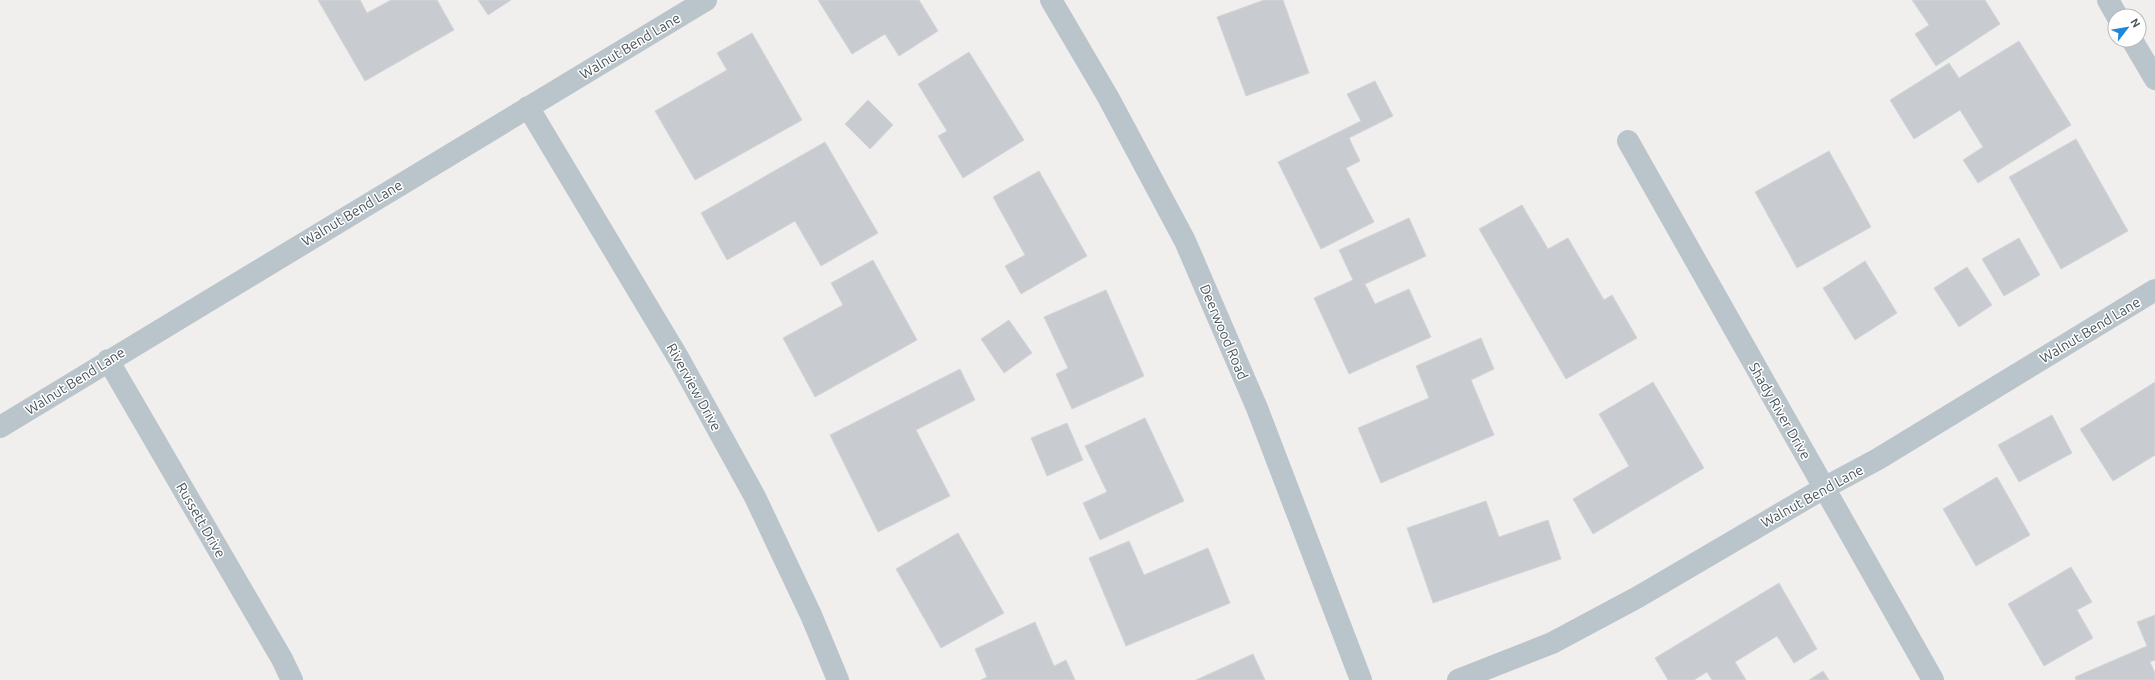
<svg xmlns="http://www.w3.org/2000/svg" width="2155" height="680" viewBox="0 0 2155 680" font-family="Ubuntu,sans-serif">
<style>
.building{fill:#c8ccd1;stroke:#d2d5d9}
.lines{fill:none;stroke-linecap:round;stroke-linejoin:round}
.minor{stroke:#bac4cb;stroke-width:22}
.labels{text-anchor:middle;stroke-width:3;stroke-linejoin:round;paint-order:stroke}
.street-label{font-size:14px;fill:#47545b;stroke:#fff}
</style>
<rect width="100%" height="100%" fill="#f1eeee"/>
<!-- building -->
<path class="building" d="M318,0H360L367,13L391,0H437L454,30L365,81Z
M478,0H511L488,15Z
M818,0H919L938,31L899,56L885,34L852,54Z
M1264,0H1283L1309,73L1246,96L1217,17Z
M1912,0H1985L2000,24L1936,66L1915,34L1929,25Z
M752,33L802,120L695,180L655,111L727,70L717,53Z
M2019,41L2071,125L1978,183L1963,160L1983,147L1960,110L1914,139L1890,100L1949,63L1959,78Z
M969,52L1024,140L963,178L938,136L947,131L918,84Z
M1375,81L1393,116L1349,138L1360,161L1346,168L1374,222L1321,249L1278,162L1361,121L1347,94Z
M868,100L893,125L870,149L845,124Z
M2076,139L2128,231L2061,269L2009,177Z
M825,142L878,233L821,266L795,221L727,260L701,213Z
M1829,151L1871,227L1797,268L1755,192Z
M1039,171L1087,256L1021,294L1005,266L1025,255L993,197Z
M1522,205L1548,249L1568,238L1604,300L1612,295L1637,338L1566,379L1479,229Z
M1409,218L1426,256L1365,284L1375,304L1409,289L1431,337L1349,374L1314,298L1353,280L1339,250Z
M2019,238L2040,275L2004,296L1982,259Z
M873,260L917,340L815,397L783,338L843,305L831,283Z
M1865,261L1897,313L1855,340L1823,288Z
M1967,267L1992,305L1959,327L1934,288Z
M1106,290L1144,376L1072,409L1056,374L1068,368L1044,317Z
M1009,320L1032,353L1004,373L981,339Z
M1481,338L1494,369L1471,380L1494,435L1381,483L1358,428L1429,398L1416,366Z
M960,369L975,400L916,430L950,496L878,532L830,435Z
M1653,382L1704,468L1593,534L1573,499L1629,466L1599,414Z
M2155,382V455L2113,481L2080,429Z
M2052,415L2072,453L2019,482L1998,445Z
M1145,418L1184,501L1100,540L1083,503L1107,492L1085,446Z
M1067,423L1083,460L1047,476L1031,438Z
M1997,477L2030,535L1976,566L1943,509Z
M1486,501L1499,537L1548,520L1561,559L1433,603L1407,528Z
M958,533L1004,613L941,648L896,569Z
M1129,541L1144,575L1208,548L1230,603L1126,646L1089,558Z
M2071,567L2092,602L2077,610L2093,638L2044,666L2008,604Z
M1779,583L1817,649L1794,663L1777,636L1735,662L1746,680H1712L1707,672L1694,680H1668L1655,658Z
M2155,615V660L2150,662L2155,673V680H2076L2075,677L2147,646L2137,622Z
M1035,622L1054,666L1066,660L1075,680H981L987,677L975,649Z
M1253,654L1265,680H1196Z
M1823,671L1829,680H1809Z"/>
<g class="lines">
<!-- minor -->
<path class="minor" d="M1051,0L1108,97L1185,241L1257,408L1361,680
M2108,0L2117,16
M2132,40L2155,79
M528,107L679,359L755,497L811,615L838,680
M1628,141L1933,680
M108,360L282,659L292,680
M0,427L706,0
M1458,680L1552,643L1638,597L1824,488L1878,459L2155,290"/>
</g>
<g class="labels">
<!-- street labels -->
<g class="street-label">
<text transform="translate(630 46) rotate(-31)" y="5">Walnut Bend Lane</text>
<text transform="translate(352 213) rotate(-31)" y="5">Walnut Bend Lane</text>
<text transform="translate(2090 330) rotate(-31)" y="5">Walnut Bend Lane</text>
<text transform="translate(1224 332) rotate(67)" y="5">Deerwood Road</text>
<text transform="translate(75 381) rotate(-32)" y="5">Walnut Bend Lane</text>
<text transform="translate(694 387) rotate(61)" y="5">Riverview Drive</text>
<text transform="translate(1780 411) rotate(60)" y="5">Shady River Drive</text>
<text transform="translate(1812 496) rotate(-29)" y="5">Walnut Bend Lane</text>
<text transform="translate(201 520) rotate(60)" y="5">Russett Drive</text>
</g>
</g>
<!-- north arrow -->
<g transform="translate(2127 28) rotate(59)"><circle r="19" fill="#ffffff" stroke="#b5bbbd"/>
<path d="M0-3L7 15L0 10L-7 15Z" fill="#1d87dc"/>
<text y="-6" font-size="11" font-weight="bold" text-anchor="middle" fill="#47545b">N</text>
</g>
</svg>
